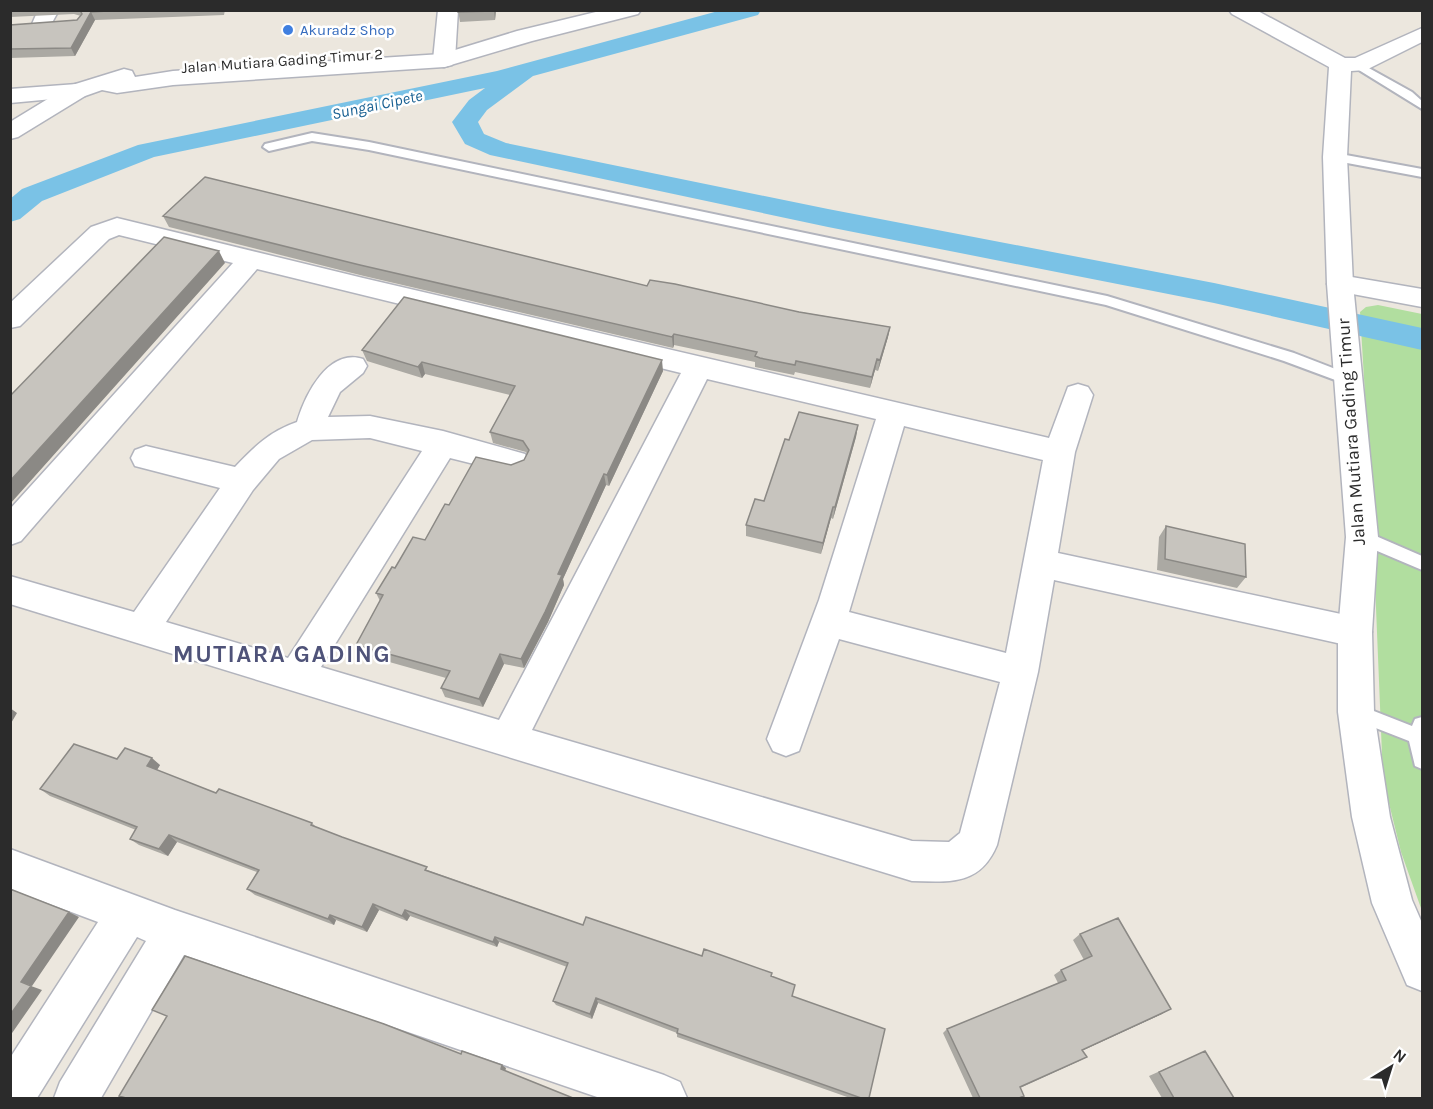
<svg xmlns="http://www.w3.org/2000/svg" width="1433" height="1109" viewBox="0 0 1433 1109" font-family="Karla,sans-serif">
<style>
.green{fill:#b1de9f}
.lines{fill:none;stroke-linecap:round;stroke-linejoin:round}
.canal{fill:#7ac2e6;fill-rule:evenodd}
.service-casing{stroke:#b2b4bd;stroke-width:4}
.minor-casing{stroke:#b2b4bd;stroke-width:3}
.tertiary-casing{stroke:#b2b4bd;stroke-width:3}
.secondary-casing{stroke:#b2b4bd;stroke-width:3}
.service{fill:#fff;fill-rule:evenodd}
.minor{fill:#fff;fill-rule:evenodd}
.tertiary{fill:#fff;fill-rule:evenodd}
.secondary{fill:#fff;fill-rule:evenodd}
.wall{fill:#aba9a3}
.shaded-wall{fill:#8b8985}
.building{fill:#c7c4be;stroke:#8b8985;stroke-width:1.5}
.shop-dot{fill:#3f7fe0;stroke:#fff;stroke-width:2}
.labels{text-anchor:middle;stroke-width:5;stroke-linejoin:round;paint-order:stroke}
.far-shop-label{font-size:15px;fill:#366cbe;stroke:#fff;text-anchor:start}
.far-street-label{font-size:15px;fill:#2b2b2b;stroke:#fff}
.far-water-label{font-size:16px;font-style:italic;fill:#186092;stroke:#fff}
.street-label{font-size:18px;fill:#2b2b2b;stroke:#fff}
.district-label{font-size:24px;font-weight:bold;letter-spacing:1.5px;fill:#4f5379;stroke:#fff}
</style>
<rect width="100%" height="100%" fill="#ece7de"/>
<!-- green -->
<path class="green" d="M1378,305L1422,314V911L1401,852L1383,779L1372,510L1360,312L1366,307Z"/>
<g class="lines">
<!-- canal -->
<path class="canal" d="M722,10H761L758,15L533,76L487,110L478,122L484,134L506,143L828,209L1214,283L1422,328V350L1214,303L828,227L490,155L465,144L452,122L469,100L485,88L154,157L42,201L20,219L10,222V199L22,189L138,145L497,71Z"/>
<defs>
<path id="service" d="M1358,62L1412,92L1422,101V109L1354,67L1353,65Z
M312,133L369,142L1107,296L1294,353L1351,375L1353,379L1346,384L1284,361L1106,305L369,150L312,141L269,151L263,147L265,144Z
M1335,153L1422,169V177L1331,160L1329,157Z
M1362,530L1422,556V570L1356,542L1354,537L1356,532Z
M1356,704L1412,726L1415,719L1422,717V769L1415,766L1409,741L1350,718L1347,712L1350,706Z"/>
<path id="minor" d="M38,10H59L49,28L42,30L35,28L32,24Z
M438,10H458L455,60L452,65L444,67L436,65L433,60Z
M77,84L85,86L88,91L85,96L10,103V89Z
M117,218L363,278L1049,438L1068,387L1078,384L1088,387L1093,395L1075,452L1058,553L1355,617L1367,621L1372,632L1367,643L1355,647L1054,580L1038,672L997,845C980,886 949,882 912,881L10,604V576L134,612L220,488L135,466L131,458L135,450L146,446L235,467C255,446 269,432 297,422C305,395 328,348 363,359L367,366L363,373L340,392L328,417L370,416L443,431L525,454L529,462L525,470L514,474L450,458L321,667L499,720L681,373L257,269L21,541L10,545V509L233,263L119,235L109,239L20,326L10,328V303L91,227ZM707,379L876,419L819,600L767,739L773,751L786,756L799,751L839,639L1000,682L960,833L949,842L912,841L532,730ZM904,426L1043,460L1006,653L849,612ZM370,438L422,451L288,658L166,622L253,490L279,459L312,440Z
M1340,275L1422,289V307L1331,290L1327,284L1331,278Z
M10,849L175,910L664,1075L680,1082L687,1098H600L184,955L101,1098H54L60,1082L146,941L137,937L37,1098H10V1058L98,922L10,889Z"/>
<path id="tertiary" d="M604,10H641L638,14L532,41L444,67L173,85L117,93L102,90L85,96L18,137L10,139V122L69,86L124,69L132,71L135,77L173,71L442,54L517,31Z"/>
<path id="secondary" d="M1229,10H1256L1345,58H1355L1422,28V42L1366,70L1351,71L1347,157L1353,284L1378,537L1372,632L1374,712L1390,817L1412,900L1422,923V991L1407,985L1372,903L1352,817L1338,712V632L1346,537L1327,284L1323,157L1329,67L1232,14Z"/>
</defs>
<!-- service casing -->
<use href="#service" class="service-casing"/>
<!-- minor casing -->
<use href="#minor" class="minor-casing"/>
<!-- tertiary casing -->
<use href="#tertiary" class="tertiary-casing"/>
<!-- secondary casing -->
<use href="#secondary" class="secondary-casing"/>
<!-- service -->
<use href="#service" class="service"/>
<!-- minor -->
<use href="#minor" class="minor"/>
<!-- tertiary -->
<use href="#tertiary" class="tertiary"/>
<!-- secondary -->
<use href="#secondary" class="secondary"/>
</g>
<!-- wall -->
<path class="wall" d="M10,10H225L224,15L95,20L75,56L10,58V25L77,20L81,16L74,14L10,17Z
M458,10H496L495,20L460,22Z
M163,216L647,286L890,327L888,337L878,371L875,370L870,388L795,372L794,375L760,368L755,367V362L674,345L673,348L364,276L169,227Z
M362,350L663,371L609,486L606,485L563,579L564,585L548,622L524,668L504,664L483,707L445,697L441,688L446,678L361,654L356,645L380,601L376,593L395,568L425,540L449,505L511,465L524,460L527,454L526,452L493,443L490,432L510,395L425,374L422,378L367,361Z
M858,425L856,437L833,519L831,518L821,554L746,536V525L764,501L789,440Z
M1166,526L1246,577L1237,588L1157,570L1159,537Z
M117,759L160,765L157,770L216,793L312,823L316,827L430,871L583,925L702,956L771,976L792,996L869,1098H850L677,1037V1033L598,1003L592,1019L556,1005L553,1001L567,967L499,942L497,947L410,916L407,921L379,910L367,932L336,920L334,925L255,895L247,889L257,872L177,842L168,856L139,845L130,839L136,830L50,796L40,789Z
M1080,934L1162,1014L1083,1050L1079,1061L1020,1088V1098H973L943,1033L947,1029L1058,983L1054,975L1061,970L1084,960L1073,940Z
M1205,1051L1234,1098H1162L1149,1076Z"/>
<!-- shaded-wall -->
<path class="shaded-wall" d="M494,10H496L495,20Z
M91,12L95,20L75,56L71,48Z
M219,251L225,263L10,504V481Z
M890,327L888,337L878,371L880,360Z
M674,334V345L673,348L672,337Z
M877,359L875,370L870,388L872,377Z
M662,360L663,371L609,486L607,475Z
M422,362L425,374L422,378L418,367Z
M858,425L856,437L833,519L835,507Z
M604,474L606,485L563,579L564,585L548,622L524,668L521,659L558,574Z
M833,507L831,518L821,554L823,543Z
M500,654L504,664L483,707L479,699Z
M10,708L17,713L10,725Z
M152,758L160,765L155,773L147,766Z
M169,835L177,842L168,856L159,849Z
M373,904L379,910L367,932L362,927Z
M405,910L410,916L407,921L402,916Z
M69,912L79,917L32,986L21,982Z
M330,915L336,920L334,925L328,919Z
M495,937L499,942L497,947L493,942Z
M31,986L42,990L10,1036V1015Z
M596,998L598,1003L592,1019L590,1014Z
M1171,1009L1162,1014L1075,1054L1082,1050Z
M1087,1057L1079,1061L1014,1090L1020,1087Z
M502,1065L506,1068L505,1072L501,1069Z"/>
<!-- building -->
<path class="building" d="M80,10H125L91,12L71,48L10,49V25L77,20L82,14Z
M458,10H494V11L458,12Z
M205,177L647,286L650,280L675,284L799,312L890,327L880,360L877,359L872,377L796,361L795,365L760,358L755,356L757,352L674,334L672,337L360,265L163,216Z
M164,237L219,251L10,481V396Z
M404,297L662,360L607,475L604,474L558,574L562,575L545,612L521,659L500,654L479,699L441,688L450,671L356,645L383,595L376,593L392,567L395,568L413,537L425,540L445,504L449,505L476,457L511,465L524,460L529,450L523,441L490,432L515,386L422,362L418,367L362,350Z
M799,412L858,425L835,507H833L823,543L746,525L755,499L764,501L785,439L789,440Z
M1166,526L1245,544L1246,577L1165,559Z
M74,744L117,759L125,748L152,758L147,766L216,793L219,789L312,823L311,825L342,837L427,867L425,870L583,925L586,917L702,956L704,949L772,973L771,976L795,985L792,996L885,1029L869,1098H861L677,1033L678,1029L596,998L590,1014L553,1001L568,963L495,937L493,942L405,910L402,916L373,904L362,927L330,915L328,919L247,889L259,870L169,835L159,849L130,839L137,827L40,789Z
M10,889L69,912L21,982L31,986L10,1015Z
M1118,918L1171,1009L1082,1050L1087,1057L1020,1087L1024,1096L1019,1098H980L947,1029L1066,980L1061,970L1092,956L1080,934Z
M185,956L384,1024L461,1054L462,1051L502,1065L501,1069L573,1098H126L119,1096L167,1016L152,1010Z
M1205,1051L1234,1098H1174L1159,1072Z"/>
<!-- markers -->
<circle class="shop-dot" cx="288" cy="30" r="6"/>
<g class="labels">
<!-- far-shop labels -->
<g class="far-shop-label">
<text x="300" y="35">Akuradz Shop</text>
</g>
<!-- far-street labels -->
<g class="far-street-label">
<text transform="translate(282 61) rotate(-4)" y="5">Jalan Mutiara Gading Timur 2</text>
</g>
<!-- far-water labels -->
<g class="far-water-label">
<text transform="translate(377 104) rotate(-12)" y="6">Sungai Cipete</text>
</g>
<!-- street labels -->
<g class="street-label">
<text transform="translate(1351 432) rotate(-94)" y="6">Jalan Mutiara Gading Timur</text>
</g>
<!-- district labels -->
<g class="district-label">
<text x="282" y="662">MUTIARA GADING</text>
</g>
</g>
<!-- border -->
<rect width="1433" height="1109" fill="none" stroke="#2b2b2b" stroke-width="24"/>
<!-- north arrow -->
<g transform="translate(1391 1067) rotate(38)" stroke="#ffffff" stroke-width="4.5" paint-order="stroke">
<path d="M0-4.5L10 22L0 15L-10 22Z" fill="#2b2b2b"/>
<text y="-9" font-size="16" font-weight="bold" text-anchor="middle" fill="#2b2b2b">N</text>
</g>
</svg>
